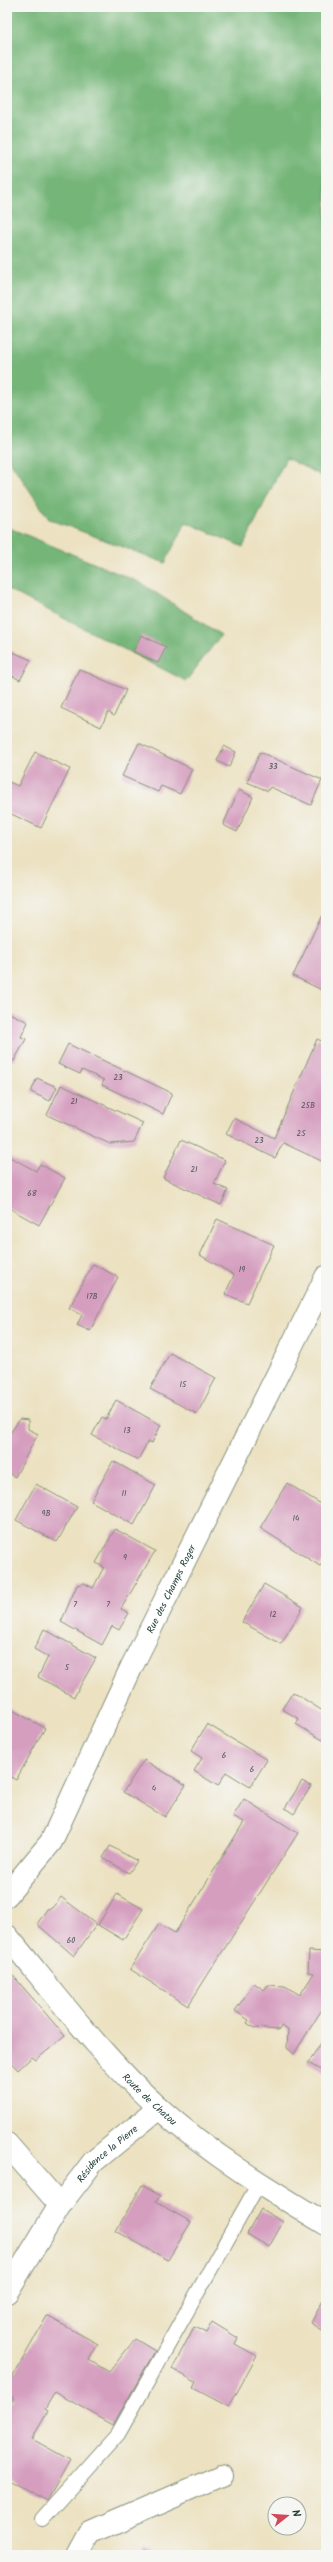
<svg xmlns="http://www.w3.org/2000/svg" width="333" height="2562" viewBox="0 0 333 2562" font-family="Kalam,sans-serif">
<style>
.forest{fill:#74b578;stroke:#4a7956}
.building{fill:#d59ebf}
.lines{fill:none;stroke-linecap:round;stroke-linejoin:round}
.service-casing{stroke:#86907b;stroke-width:16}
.minor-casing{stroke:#86907b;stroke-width:24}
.tertiary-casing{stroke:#86907b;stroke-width:24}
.service{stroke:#fff;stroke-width:14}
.minor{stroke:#fff;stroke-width:22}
.tertiary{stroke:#fff;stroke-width:22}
.labels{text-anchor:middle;stroke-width:3;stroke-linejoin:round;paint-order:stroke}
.number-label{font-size:8px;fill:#4c5557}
.street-label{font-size:10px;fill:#1f3d34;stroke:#f6f6f2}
</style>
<rect width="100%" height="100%" fill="#f6f6f2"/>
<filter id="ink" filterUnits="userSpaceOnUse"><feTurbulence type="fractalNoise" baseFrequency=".025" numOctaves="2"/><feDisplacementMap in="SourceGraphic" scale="8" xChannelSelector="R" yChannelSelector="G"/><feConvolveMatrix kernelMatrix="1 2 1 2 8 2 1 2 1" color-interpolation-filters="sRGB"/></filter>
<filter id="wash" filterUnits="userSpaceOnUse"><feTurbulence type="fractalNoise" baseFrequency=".012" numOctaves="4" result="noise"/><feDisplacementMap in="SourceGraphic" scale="16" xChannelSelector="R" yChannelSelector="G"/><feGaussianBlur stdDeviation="0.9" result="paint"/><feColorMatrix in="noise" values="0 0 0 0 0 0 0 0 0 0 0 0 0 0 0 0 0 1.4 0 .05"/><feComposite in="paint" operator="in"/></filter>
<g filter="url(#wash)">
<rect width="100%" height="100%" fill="#ece2c2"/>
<!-- forest -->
<path class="forest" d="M7,7H326V478L286,458L243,547L186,522L165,563L49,519L7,457Z
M7,527L139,582L221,635L186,681L7,589Z"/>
<g id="blocks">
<!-- building -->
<path class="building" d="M141,635L166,647L158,663L133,652Z
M11,651L31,660L20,680L7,673V660Z
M79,669L126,690L114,716L108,712L101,727L61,708Z
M139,743L192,769L180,794L161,786L158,792L122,776Z
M224,746L236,752L229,767L217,761Z
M35,752L70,769L41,828L7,812V781L18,786Z
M260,752L322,780L311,805L270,787L268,791L247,782Z
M239,790L253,797L237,832L223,825Z
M322,915L326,917V992L293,976Z
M7,1012L28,1022L21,1037L26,1039L14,1061L7,1057Z
M317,1039L326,1043V1163L283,1143L275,1158L226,1134L234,1118L274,1138Z
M68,1044L172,1093L163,1114L102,1085L104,1080L82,1070L80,1074L58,1064Z
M37,1078L57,1087L50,1101L31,1092Z
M61,1085L143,1123L134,1142L110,1144L47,1115Z
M181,1140L225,1160L214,1184L228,1190L221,1205L163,1178Z
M8,1156L36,1171L40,1164L65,1178L39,1225L7,1207Z
M217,1219L274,1245L247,1303L225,1294L234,1275L200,1255Z
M93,1264L118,1277L90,1331L77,1325L82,1315L69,1308Z
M170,1353L216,1378L197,1414L150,1389Z
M116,1400L161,1425L152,1443L148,1441L138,1460L92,1435L102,1417L106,1419Z
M20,1419L28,1420V1429L38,1434L15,1477L7,1472V1429L11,1432Z
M113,1461L156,1485L134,1525L91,1501Z
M287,1483L326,1507V1557L320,1566L260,1528Z
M36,1484L77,1507L57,1542L16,1520Z
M115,1529L155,1551L121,1609L129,1613L119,1630L112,1626L102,1645L61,1622L77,1585L84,1583L93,1588L104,1567L96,1563Z
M264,1584L303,1607L281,1644L242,1622Z
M44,1629L96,1658L74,1697L38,1677L48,1657L34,1649Z
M293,1692L326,1713V1742L296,1724L299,1719L282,1709Z
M7,1707L45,1728L16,1780L7,1775Z
M207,1724L267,1760L250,1787L226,1772L218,1786L194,1771L202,1758L191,1751Z
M144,1760L186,1785L165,1817L123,1792Z
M302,1781L311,1786L294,1814L285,1808Z
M244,1799L298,1833L188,2006L130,1969L159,1924L175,1933L244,1822L233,1816Z
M110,1846L137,1861L129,1873L103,1858Z
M117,1894L143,1909L123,1940L98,1925Z
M61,1897L97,1924L74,1956L37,1924L47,1909L52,1908Z
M309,1951L326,1952V2003L294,2054L287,2048L288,2030L281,2026L279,2030L254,2028L247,2023L249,2020L235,2011L254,1983L264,1990L268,1985L285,1986L300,1995L314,1973L308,1972Z
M10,1972L65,2036L36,2060L32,2057L18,2070L7,2058V1975Z
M326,2035V2073L308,2063Z
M142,2185L160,2196L156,2202L191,2222L168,2260L116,2231Z
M261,2209L283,2222L269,2247L247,2234Z
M326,2295V2327L324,2331L311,2323Z
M47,2316L98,2344L89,2360L109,2372L135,2339L155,2351L113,2425L55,2392L45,2409L48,2411L32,2439L70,2460L47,2501L7,2479V2411L14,2398L7,2394V2387Z
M212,2322L238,2338L235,2344L257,2356L229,2407L193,2388L196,2382L172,2369L194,2327L206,2333Z
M144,2549L154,2555H141Z"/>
</g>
</g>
<g filter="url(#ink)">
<use href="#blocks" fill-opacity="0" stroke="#86907b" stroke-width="1"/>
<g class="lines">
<defs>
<path id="service" d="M42,2519L118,2434L259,2183"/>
<g id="minor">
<path id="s1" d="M7,1895L51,1842L131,1668L326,1277"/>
<path d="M7,2144L60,2205"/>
<path id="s2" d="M7,2292L60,2205L93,2162L159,2108"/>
<path d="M78,2555L90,2533L221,2476"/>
</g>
<g id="tertiary">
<path id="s3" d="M7,1936C56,1995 103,2058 160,2109C210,2154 268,2189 326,2224"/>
</g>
</defs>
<!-- service casing -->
<use href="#service" class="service-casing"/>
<!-- minor casing -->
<use href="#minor" class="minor-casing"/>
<!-- tertiary casing -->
<use href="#tertiary" class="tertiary-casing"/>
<!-- service -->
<use href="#service" class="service"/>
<!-- minor -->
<use href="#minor" class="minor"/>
<!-- tertiary -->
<use href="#tertiary" class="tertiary"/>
</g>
</g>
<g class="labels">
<!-- number labels -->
<g class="number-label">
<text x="273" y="769">33</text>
<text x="118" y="1080">23</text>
<text x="74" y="1104">21</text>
<text x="308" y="1108">25B</text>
<text x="301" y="1136">25</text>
<text x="259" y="1143">23</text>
<text x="194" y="1172">21</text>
<text x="32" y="1196">68</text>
<text x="242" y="1272">19</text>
<text x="92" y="1299">17B</text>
<text x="183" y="1387">15</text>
<text x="127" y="1433">13</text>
<text x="124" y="1496">11</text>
<text x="46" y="1516">9B</text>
<text x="296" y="1521">14</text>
<text x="125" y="1560">9</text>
<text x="75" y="1607">7</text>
<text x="108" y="1607">7</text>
<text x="273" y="1617">12</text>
<text x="67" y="1670">5</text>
<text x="224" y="1758">6</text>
<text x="252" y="1772">6</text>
<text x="154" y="1791">4</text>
<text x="71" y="1943">60</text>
</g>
<!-- street labels -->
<g class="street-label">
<text dy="4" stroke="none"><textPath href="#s1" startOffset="349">Rue des Champs Roger</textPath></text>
<text dy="4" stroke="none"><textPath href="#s3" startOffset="217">Route de Chatou</textPath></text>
<text dy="4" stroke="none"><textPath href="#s2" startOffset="172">Résidence la Pierre</textPath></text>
</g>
</g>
<!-- margin -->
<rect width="333" height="2562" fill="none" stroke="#f6f6f2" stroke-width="24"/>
<!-- north arrow -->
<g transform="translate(287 2516) rotate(73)"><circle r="19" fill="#f6f6f2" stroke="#a0aca6"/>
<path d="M0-3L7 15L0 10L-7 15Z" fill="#d1495b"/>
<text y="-6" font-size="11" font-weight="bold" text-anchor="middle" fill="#1f3d34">N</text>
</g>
</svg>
